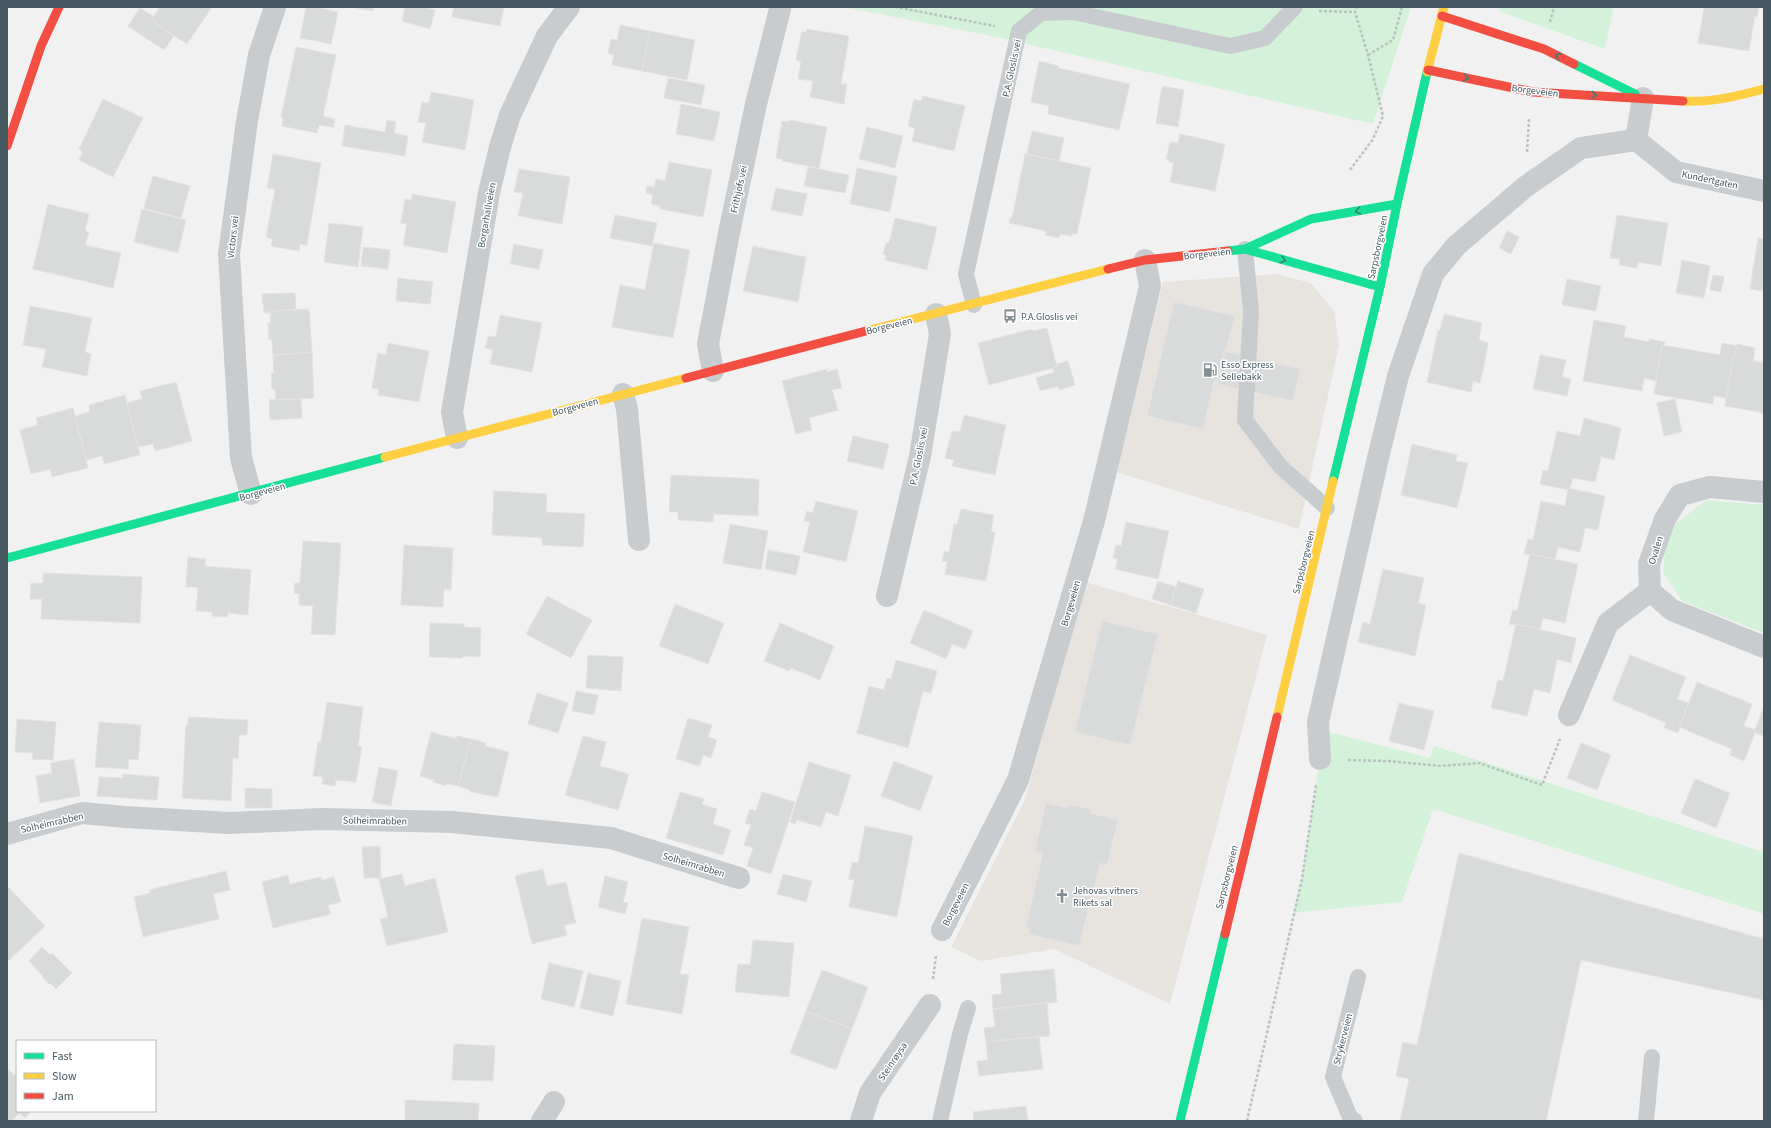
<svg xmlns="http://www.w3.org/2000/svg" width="1771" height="1128" viewBox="0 0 1771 1128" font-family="'Source Sans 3',sans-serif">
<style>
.commercial{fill:#e7e4df}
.green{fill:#d4f2da}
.building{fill:#d9dada;stroke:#e3e3e4}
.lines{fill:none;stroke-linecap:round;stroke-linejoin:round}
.path{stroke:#b6c5be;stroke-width:2.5;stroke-dasharray:3 2;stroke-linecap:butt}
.lane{stroke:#c8ccce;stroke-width:16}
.street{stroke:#c8ccce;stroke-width:22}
.fast{stroke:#16e098;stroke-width:9}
.slow{stroke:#ffcf43;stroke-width:9}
.jam{stroke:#f24e42;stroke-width:9}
.oneway{stroke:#388171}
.labels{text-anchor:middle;stroke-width:3;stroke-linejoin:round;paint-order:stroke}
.street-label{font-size:10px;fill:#465860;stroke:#fff}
.poi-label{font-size:10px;fill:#465860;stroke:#fff;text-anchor:start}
</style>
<rect width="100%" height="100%" fill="#f2f1f1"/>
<!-- commercial -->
<path class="commercial" d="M1277,274L1311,283L1334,311L1339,345L1299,529L1116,472L1163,282Z
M1085,582L1267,635L1170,1004L1054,949L981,961L951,947L1025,800Z"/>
<!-- green -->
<path class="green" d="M844,7H1411L1373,124L1001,38Z
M1498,7H1614L1605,49L1501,12Z
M1706,500L1764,505V633L1682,601L1663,572L1665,549L1675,524Z
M1329,732L1430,758L1434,746L1764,852V914L1433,809L1402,902L1293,913L1302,879L1320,759Z"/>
<!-- building -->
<path class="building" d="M160,7H212L187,44L151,20Z
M306,7H316L338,12L331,44L300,38Z
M351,7H374L373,11Z
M405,7H423L435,10L430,29L402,21Z
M454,7H504L500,26L452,17Z
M1704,7H1759L1757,17L1755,16L1749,51L1698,43Z
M140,8L153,16L151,20L174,36L164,50L128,26Z
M620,25L650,31L642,71L612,65L614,55L608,53L611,39L617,40Z
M807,29L849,36L841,84H847L844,104L810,97L813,81L798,79L801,61L796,60L800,39L802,32H806Z
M650,31L695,40L687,80L642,71Z
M296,47L336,55L323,116L335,119L333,127L319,125L317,133L282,126L283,118L281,117Z
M1039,61L1058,66V68L1130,84L1119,130L1048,114L1049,106L1031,102Z
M668,78L705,85L701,105L664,98Z
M1162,86L1184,90L1178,127L1156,123Z
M431,92L474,100L465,150L422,142L426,123L418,122L422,102L429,103Z
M923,96L965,106L954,151L912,141L915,128L908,126L914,99L921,101Z
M103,99L143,118L113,177L79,160L83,152L79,149Z
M681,104L720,112L714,141L676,134Z
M387,120L396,122L394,133L408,136L405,156L342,146L345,125L385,132Z
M789,120L827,127L819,168L782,161V159L776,158L782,121L789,122Z
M867,127L903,136L895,168L859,159Z
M1032,131L1064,138L1059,161L1027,154Z
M1180,134L1225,144L1215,191L1170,182L1174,163L1169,162V160L1166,159L1170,142L1178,143Z
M273,154L321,163L307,245L300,244L299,251L271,246L273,239L266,237L275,189L267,188Z
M1025,154L1091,168L1077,234H1072V236L1060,234L1059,238L1045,235L1046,231L1009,223L1010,218H1012Z
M669,162L712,170L703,217L660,209V206L651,204L653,195L646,193L647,186L654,187L656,179L665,181Z
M808,167L849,175L845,193L804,186Z
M857,168L897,176L890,212L850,204Z
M519,169L570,177L562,224L518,216L523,193L514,192Z
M153,176L190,186L181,218L144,208Z
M776,188L807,194L802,216L771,210Z
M412,194L456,202L447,253L403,245L407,224L401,223L405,199L411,200Z
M48,204L89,214L85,231L89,232L85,245L121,253L113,288L33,269Z
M142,209L186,220L178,253L134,242Z
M615,215L657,223L652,246L610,238Z
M1617,215L1668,223L1661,266L1638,262L1637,268L1619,265L1620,259L1610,258Z
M895,218L937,227L927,270L885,260L886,255L883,254L886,243H889Z
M329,223L363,227L358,267L324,262Z
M1507,231L1519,237L1511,254L1499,248Z
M1758,238L1764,239V291L1750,289Z
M654,243L690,250L673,338L612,327L620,285L645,290Z
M514,244L543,250L539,269L510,264Z
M753,246L806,257L798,302L743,291Z
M363,247L390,250L388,269L361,266Z
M1682,260L1710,266L1704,298L1676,293Z
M1713,275L1724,277L1721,292L1710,290Z
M398,278L433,282L430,304L396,301Z
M1567,279L1601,286L1596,311L1562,305Z
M295,293L296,310L270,311V313H264L262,294Z
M1174,302L1235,316L1217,381H1214L1203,429L1147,416Z
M30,306L92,318L85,352L91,354L87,376L42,367L46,349L23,345Z
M309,309L312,352L273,355L272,340H269L268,323H271L270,311Z
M1444,314L1482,323L1479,340L1488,343L1485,361L1480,383L1473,381L1471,392L1427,382L1438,330L1440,331Z
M500,315L542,323L532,372L490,364L493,350L485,348L488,336L496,337Z
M1594,320L1626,326L1624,337L1649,342V339L1665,342L1664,345H1662L1656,381L1644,378L1642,391L1583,381Z
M1047,328L1057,367L989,385L978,343L1032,329L1033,331Z
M388,343L429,351L419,402L378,395L379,389L372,388L378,353L386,355Z
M1722,343L1737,346L1734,358H1733L1726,398L1714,396L1713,404L1654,394L1662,345L1720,355Z
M1737,344L1755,348L1753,361L1764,363V413L1725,406L1733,358H1734Z
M1224,351L1300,369L1293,401L1217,384Z
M312,352L314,398L276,400L275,389H272L271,373H274L273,355Z
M1540,355L1566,360L1562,377L1571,379L1567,396L1533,389Z
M1068,361L1075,385L1059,390L1058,386L1040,391L1036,378L1054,372L1053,368L1057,367V364Z
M827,369V372L837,369L842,388L832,390L838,410L809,418L812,430L796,434L782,381Z
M176,382L192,441L155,451L153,444L138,447L127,403L142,399L140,391Z
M125,395L140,455L104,464L102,456L86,460L75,416L90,412L89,405Z
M276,399H301L302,418L270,420L269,400Z
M1675,399L1682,432L1664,436L1657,403Z
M73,408L88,468L52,477L50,469L31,474L20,430L38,425L36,418Z
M964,415L1006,425L995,475L952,466L954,460L945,458L952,431L960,432Z
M1584,418L1621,428L1614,460L1601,457L1595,482L1573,478L1570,488L1568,490L1540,484L1543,470L1548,471L1557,431L1580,436Z
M853,436L889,444L883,469L847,461Z
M1412,444L1457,455L1456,461L1468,463L1457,508L1401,495Z
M671,475L759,479L758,516L714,514L713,522L678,520V512H669Z
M1568,488L1605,496L1598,530L1585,528L1580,552L1558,547L1555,559L1524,554L1528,539L1533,540L1541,501L1565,506Z
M494,491L547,494L546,512L585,514L583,547L542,545V538L492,535Z
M816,501L858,511L846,562L803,552L810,522L804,521L807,511L813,513Z
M961,509L994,515L991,532H995L986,581L945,574L947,562L942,561L944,551L949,552L954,524L957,525Z
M1126,522L1169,531L1158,579L1115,569L1118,559L1113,558L1116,545L1121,546Z
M730,524L768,531L761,570L723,563Z
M303,541L341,543L335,635L311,634L313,606L299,605V594L294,593L295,583H300Z
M404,545L453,548L451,590L444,589L443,607L401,605Z
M768,550L800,556L796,575L765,569Z
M1530,554L1578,564L1565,623L1543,618L1540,629L1516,624V625L1509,624L1513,610L1517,611Z
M188,557L206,559L205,566L251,570L248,615L228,613L227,617L212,616V612L196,611L198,587H186Z
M1383,569L1424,578L1418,603L1426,605L1415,656L1358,642L1363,622L1370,624Z
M43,573L142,577L140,623L41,619L42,599H30L31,583H43Z
M1158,581L1176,587L1170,605L1152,599Z
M1178,581L1204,589L1196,613L1170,605Z
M547,596L592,620L571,658L526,634Z
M675,604L724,623L708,664L659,646Z
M924,610L973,631L965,649L952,644L946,659L910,643Z
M1102,621L1158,634L1130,745L1075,732Z
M430,623L464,624V627L481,628L480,657L463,656V658L429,657Z
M780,623L834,646L820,680L791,668L789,671L764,661Z
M1516,624L1576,638L1571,663L1557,659L1550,693L1534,689L1527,716L1491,708L1498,680L1503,681Z
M588,655L623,657L621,691L586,688Z
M1630,655L1686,677L1677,699L1688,703L1678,733L1664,728L1666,723L1612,700Z
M896,660L937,671L931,693L923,691L908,748L857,733L869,686L884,690L887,678L891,679Z
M1697,682L1752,704L1744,726L1755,730V733L1744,761L1730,755L1732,749L1679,727Z
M576,691L598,695L594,715L572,711Z
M537,693L568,703L558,733L528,724Z
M327,702L363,707L358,746L362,747L356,782L336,780L335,786L322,784L323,777L313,776L318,742H321Z
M1399,703L1434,711L1424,750L1389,741Z
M1763,709L1764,710V736L1754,732Z
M188,717L248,720L247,735H239L238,759L233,758L231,801L182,798L186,725H188Z
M688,718L712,725L708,737L717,740L711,758L703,755L700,766L676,759Z
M17,719L56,722L53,760L32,759L33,753L15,752Z
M99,722L141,725L138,760L129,759L128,769L95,767Z
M431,732L456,739L457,736L471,739L458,786L447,784L446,786L433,782L434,780L420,776Z
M583,736L606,742L600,766L629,774L618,810L565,795Z
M471,739L486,743L485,746L509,752L498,797L470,792V790L458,786Z
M1581,743L1611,755L1597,790L1567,778Z
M74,759L80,796L40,803L36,776L52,773L50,763Z
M894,761L933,776L920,811L881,796Z
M809,762L851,775L838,816L826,812L821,827L797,820L795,824L790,822Z
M379,767L398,771L391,806L372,802Z
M123,774L159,777L157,800L97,796L99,777L123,778Z
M1695,779L1730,793L1716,828L1681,813Z
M245,788L272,789V808H245Z
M680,792L704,799L702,804L717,809L713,824L731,830L723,855L666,838Z
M762,792L795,802L771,874L747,866L753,848L744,845L751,825L745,823L750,809L756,811Z
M1046,803L1068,808L1069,805L1090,809V813L1118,820L1107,865L1100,863L1079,946L1029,934L1030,928L1026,927L1043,853L1035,851Z
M865,826L913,836L897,917L849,907L854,880L849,879L852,862L858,863Z
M380,846L381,878H364L362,847Z
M1459,853L1764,939V1000L1581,960L1546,1121H1400L1409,1079L1396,1076L1403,1042L1417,1045Z
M543,869L547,886L566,882L576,923L564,925L567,935L532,944L515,876Z
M226,871L230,890L213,894L219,919L143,937L134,897L150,893L149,890Z
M402,874L405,886L435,878L448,932L387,946L380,919L388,917L379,879Z
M783,874L812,881L806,902L777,894Z
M288,875L290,884L321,877L322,880L334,877L341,902L328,905L331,914L273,928L262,882Z
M605,876L628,882L623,902L628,903L625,914L598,907Z
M7,886L45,926L7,962Z
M642,918L689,927L680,974L689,975L682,1014L626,1004Z
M753,940L794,943L789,997L735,992L738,964L750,965Z
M42,947L50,955L52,953L72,973L56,989L50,983L49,984L42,977L43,976L29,961Z
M549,963L583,971L574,1007L541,999Z
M1054,969L1057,1002L993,1009L992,995L1002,994L1000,974Z
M822,970L868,987L852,1029L806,1011Z
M588,973L621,981L613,1016L580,1008Z
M1047,1003L1050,1036L986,1042L984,1028L995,1027L993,1009Z
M806,1011L852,1029L836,1070L790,1053Z
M1039,1036L1043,1069L979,1076L977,1061L988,1060L986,1042Z
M454,1044L495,1046L493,1081L452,1080Z
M7,1069L17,1077V1111H31L25,1118L19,1113L12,1121H7Z
M405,1100L479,1103L478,1121H405Z
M1026,1106L1028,1121H974L973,1112Z"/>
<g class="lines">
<!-- path -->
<path class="path" d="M895,7L995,26
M1319,11L1355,12
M1550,22L1554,7
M1368,55L1393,40L1402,7
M1527,152L1529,119
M1350,170L1373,139L1383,116L1368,55L1355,12L1356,7
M1348,760L1387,761L1441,766L1479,763L1542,785L1560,739
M933,979L936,956
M1247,1121L1302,879L1316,785"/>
<!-- lane -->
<path class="lane" d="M1245,249L1251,312L1245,420L1280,466L1327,508
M974,305L966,274L1019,31L1041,13L1073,12L1230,46L1265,38L1295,7
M940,1121L960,1034L968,1008
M1355,1121L1350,1117L1333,1077L1358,977
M1646,1121L1652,1057"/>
<!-- street -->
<path class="street" d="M1643,98L1636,140L1676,172L1764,191
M713,371L708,344L729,233L756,104L780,9
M623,394L627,409L639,540
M457,438L452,412L489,193L500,147L510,115L547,36L569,7
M1764,492L1710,487L1680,495L1665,519L1649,564L1650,591L1672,610L1764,647
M251,494L241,458L229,254L247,121L259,55L275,7
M887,596L920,456L940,334L936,314
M1569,715L1608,623L1650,591
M1320,759L1318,722L1378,458L1398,376L1433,274L1456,246L1525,187L1581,148L1636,140
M7,834L82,813L125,817L229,823L322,819L452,822L611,838L739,878
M942,930L1018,780L1094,521L1150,286L1145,260
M542,1121L554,1102
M861,1121L870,1093L930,1005"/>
<!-- fast -->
<path class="fast" d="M1574,64L1635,94
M1245,249L1380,287
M1228,251L1245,249L1311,219L1397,204
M1333,481L1380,287L1397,204L1427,72
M7,558L385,457
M1180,1121L1225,934"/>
<!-- slow -->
<path class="slow" d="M1427,72L1444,7
M1683,101C1710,103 1738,96 1764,89
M866,331L1108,269
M385,457L686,378
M1277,717L1333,481"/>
<!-- jam -->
<path class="jam" d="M1442,16L1544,49L1574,64
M1428,70L1533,92L1683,101
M7,146L41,46L59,7
M1108,269L1145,260L1228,251
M686,378L866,331
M1225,934L1277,717"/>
</g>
<!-- one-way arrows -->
<defs><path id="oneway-chevron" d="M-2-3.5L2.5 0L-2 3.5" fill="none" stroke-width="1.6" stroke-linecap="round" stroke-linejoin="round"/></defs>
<g class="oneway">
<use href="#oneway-chevron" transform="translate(1558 56) rotate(-154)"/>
<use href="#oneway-chevron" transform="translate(1466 78) rotate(12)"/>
<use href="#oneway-chevron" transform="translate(1594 95) rotate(3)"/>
<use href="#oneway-chevron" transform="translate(1358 211) rotate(170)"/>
<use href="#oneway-chevron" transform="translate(1283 260) rotate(16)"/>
</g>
<!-- icons -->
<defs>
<symbol id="bus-bare" viewBox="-9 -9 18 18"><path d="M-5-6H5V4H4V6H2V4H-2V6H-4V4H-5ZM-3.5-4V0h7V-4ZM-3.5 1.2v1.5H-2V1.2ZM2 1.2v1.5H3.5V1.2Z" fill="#828e93" stroke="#fff" stroke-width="2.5" paint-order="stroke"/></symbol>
<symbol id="fuel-bare" viewBox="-9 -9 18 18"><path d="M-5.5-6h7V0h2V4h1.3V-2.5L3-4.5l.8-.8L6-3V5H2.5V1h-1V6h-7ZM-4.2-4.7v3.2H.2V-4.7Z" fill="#828e93" stroke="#fff" stroke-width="2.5" paint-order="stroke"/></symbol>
<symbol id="church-bare" viewBox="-9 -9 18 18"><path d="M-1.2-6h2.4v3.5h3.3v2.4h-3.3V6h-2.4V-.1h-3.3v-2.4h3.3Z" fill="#828e93" stroke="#fff" stroke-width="2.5" paint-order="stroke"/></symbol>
</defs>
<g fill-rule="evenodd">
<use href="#bus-bare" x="1000" y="306" width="20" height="20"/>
<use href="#fuel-bare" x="1200" y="360" width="20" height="20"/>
<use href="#church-bare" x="1052" y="886" width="20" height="20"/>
</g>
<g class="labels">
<!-- street labels -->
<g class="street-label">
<text transform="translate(1011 68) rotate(-78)" y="4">P.A. Gloslis vei</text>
<text transform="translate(1535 90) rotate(7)" y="4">Borgeveien</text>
<text transform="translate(1710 179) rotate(12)" y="4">Kundertgaten</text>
<text transform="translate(738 189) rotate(-78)" y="4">Frithjofs vei</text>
<text transform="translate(486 215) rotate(-80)" y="4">Borgarhallveien</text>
<text transform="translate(232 237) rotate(-84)" y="4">Victors vei</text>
<text transform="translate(1377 247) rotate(-78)" y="4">Sarpsborgveien</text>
<text transform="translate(1207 253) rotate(-6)" y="4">Borgeveien</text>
<text transform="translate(889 325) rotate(-14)" y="4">Borgeveien</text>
<text transform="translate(575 406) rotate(-15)" y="4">Borgeveien</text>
<text transform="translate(918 456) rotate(-79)" y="4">P.A. Gloslis vei</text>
<text transform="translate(262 491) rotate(-15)" y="4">Borgeveien</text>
<text transform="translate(1655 550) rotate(-73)" y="4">Ovalen</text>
<text transform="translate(1303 562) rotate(-76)" y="4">Sarpsborgveien</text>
<text transform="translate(1070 603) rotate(-74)" y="4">Borgeveien</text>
<text transform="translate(375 820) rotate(1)" y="4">Solheimrabben</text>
<text transform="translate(52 822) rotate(-13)" y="4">Solheimrabben</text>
<text transform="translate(694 864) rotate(17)" y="4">Solheimrabben</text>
<text transform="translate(1226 877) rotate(-76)" y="4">Sarpsborgveien</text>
<text transform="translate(955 904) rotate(-63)" y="4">Borgeveien</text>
<text transform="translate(1342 1039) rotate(-76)" y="4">Strykerveien</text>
<text transform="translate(892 1061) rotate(-56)" y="4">Steinrøysa</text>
</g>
<!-- poi labels -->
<g class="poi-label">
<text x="1021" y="320">P.A.Gloslis vei</text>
<text x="1221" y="368">Esso Express<tspan x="1221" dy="12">Sellebakk</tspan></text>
<text x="1073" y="894">Jehovas vitners<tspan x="1073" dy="12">Rikets sal</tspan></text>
</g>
</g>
<!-- border -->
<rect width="1771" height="1128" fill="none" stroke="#465860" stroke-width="16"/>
<!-- legend -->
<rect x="16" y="1040" width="140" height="72" fill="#ffffff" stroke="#b5bcbf"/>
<rect x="24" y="1053" width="20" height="6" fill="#16e098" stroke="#b5bcbf"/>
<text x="52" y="1060" font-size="12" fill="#465860">Fast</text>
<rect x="24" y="1073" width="20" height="6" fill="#ffcf43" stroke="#b5bcbf"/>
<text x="52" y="1080" font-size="12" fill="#465860">Slow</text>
<rect x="24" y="1093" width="20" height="6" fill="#f24e42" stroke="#b5bcbf"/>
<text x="52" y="1100" font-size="12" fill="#465860">Jam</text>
</svg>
